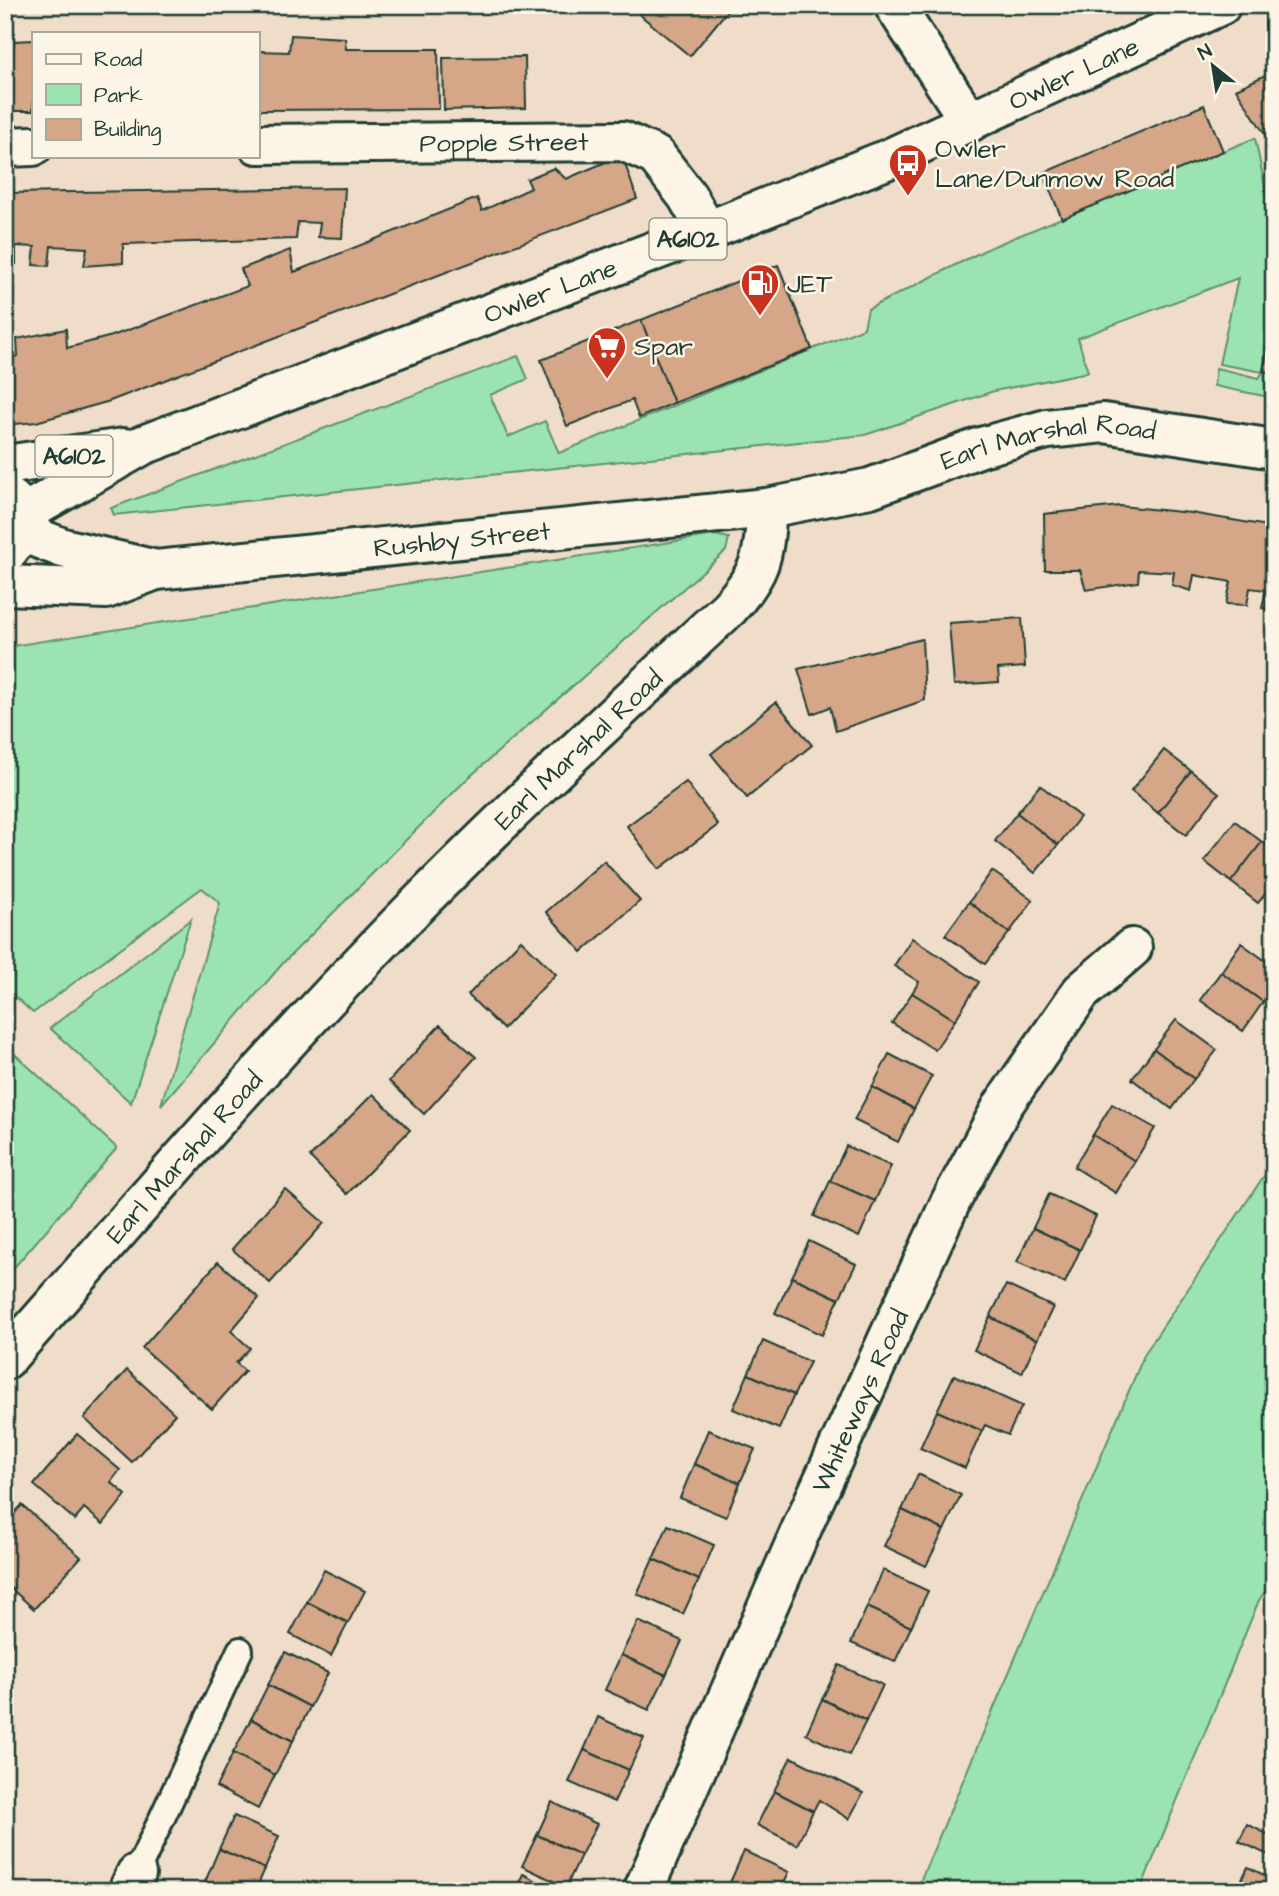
<svg xmlns="http://www.w3.org/2000/svg" width="1279" height="1896" viewBox="0 0 1279 1896" font-family="'Architects Daughter',sans-serif">
<rect width="100%" height="100%" fill="#f0ddc9"/>
<filter id="ink" filterUnits="userSpaceOnUse"><feTurbulence type="fractalNoise" baseFrequency=".0143" numOctaves="2"/><feDisplacementMap in="SourceGraphic" scale="14" xChannelSelector="R" yChannelSelector="G"/><feConvolveMatrix kernelMatrix="1 2 1 2 8 2 1 2 1" color-interpolation-filters="sRGB"/></filter>
<g filter="url(#ink)">
<!-- green -->
<g fill="#9be4b2" stroke="#5d9073" stroke-width="2">
<path d="M1255,138L1274,231V314L1263,371L1274,373V398L1214,386L1216,368L1259,378L1263,372L1219,364L1238,278L1078,338L1088,372L994,391L865,435L114,515L111,508L518,356L528,379L490,395L508,437L545,421L559,453L864,328L868,309L989,248Z"/>
<path d="M715,535L729,538L726,551L466,780L284,962L161,1105L220,903L202,888L33,1013L5,988V647Z"/>
<path d="M191,919L131,1103L50,1028Z"/>
<path d="M5,1045L117,1148L5,1278Z"/>
<path d="M1274,1161V1579L1259,1600L1140,1891H916L1145,1353Z"/>
</g>
<!-- building -->
<g fill="#d5a687" stroke="#1f3d34" stroke-width="2">
<path d="M646,5H732L690,56L639,14Z"/>
<path d="M291,35L345,38L346,49H438L439,109L257,110L260,51L289,52Z"/>
<path d="M33,40V111H5V56H12L14,41Z"/>
<path d="M525,57L526,108L444,110L443,58Z"/>
<path d="M1274,71V146L1273,147L1236,89Z"/>
<path d="M1204,105L1223,151L1062,219L1043,173Z"/>
<path d="M622,155L637,199L110,401L36,422L5,425V359L18,356L17,339L66,329L67,348L112,336L248,286L241,269L290,250L294,272L477,198L482,211L531,188L527,179L554,168L566,179Z"/>
<path d="M345,188L342,238L318,237L320,223L298,222L296,239L123,244V263L84,266L87,248L51,246L49,266L33,265L35,247L16,246V264H5V193Z"/>
<path d="M778,265L812,349L674,403L641,320Z"/>
<path d="M1274,314V373L1263,371Z"/>
<path d="M641,320L674,403L639,418L632,400L567,426L541,360Z"/>
<path d="M1120,506L1191,513L1274,527V611L1262,608L1266,590L1250,588L1247,605L1226,604L1231,582L1194,575L1191,591L1172,585L1174,572L1139,570L1138,582L1086,590L1080,570H1045L1044,514Z"/>
<path d="M1022,618L1025,667L998,669L999,682L954,685L949,623Z"/>
<path d="M922,639L925,700L836,731L830,707L812,714L798,669Z"/>
<path d="M776,702L812,745L747,798L711,754Z"/>
<path d="M1164,750L1191,771L1158,813L1131,791Z"/>
<path d="M1191,771L1219,793L1186,835L1158,813Z"/>
<path d="M686,782L718,825L659,869L627,826Z"/>
<path d="M1040,785L1080,817L1058,845L1017,813Z"/>
<path d="M1017,813L1058,845L1035,873L995,841Z"/>
<path d="M1235,821L1262,842L1231,882L1204,861Z"/>
<path d="M1262,842L1274,850V883L1258,903L1231,882Z"/>
<path d="M604,861L640,901L582,952L546,912Z"/>
<path d="M992,871L1033,900L1009,933L969,902Z"/>
<path d="M969,902L1009,933L985,964L945,935Z"/>
<path d="M912,938L979,982L955,1020L912,993L919,982L894,966Z"/>
<path d="M521,940L556,974L503,1029L468,995Z"/>
<path d="M1241,943L1274,967V988L1263,1002L1221,972Z"/>
<path d="M1221,972L1263,1002L1243,1031L1200,1000Z"/>
<path d="M912,993L955,1020L935,1050L892,1023Z"/>
<path d="M1176,1020L1217,1050L1194,1079L1154,1049Z"/>
<path d="M440,1025L476,1057L424,1114L389,1081Z"/>
<path d="M1154,1049L1194,1079L1172,1109L1132,1079Z"/>
<path d="M889,1054L932,1076L914,1109L872,1087Z"/>
<path d="M872,1087L914,1109L898,1142L854,1120Z"/>
<path d="M373,1094L410,1130L347,1194L310,1157Z"/>
<path d="M1112,1104L1155,1128L1135,1161L1093,1135Z"/>
<path d="M1093,1135L1135,1161L1116,1193L1074,1167Z"/>
<path d="M846,1146L891,1166L875,1201L830,1181Z"/>
<path d="M830,1181L875,1201L859,1237L814,1216Z"/>
<path d="M285,1189L324,1223L270,1283L232,1249Z"/>
<path d="M1049,1194L1096,1216L1080,1250L1033,1228Z"/>
<path d="M1033,1228L1080,1250L1065,1283L1017,1262Z"/>
<path d="M809,1241L856,1264L839,1299L792,1277Z"/>
<path d="M218,1262L259,1298L231,1331L250,1348L236,1363L245,1371L212,1409L142,1348Z"/>
<path d="M792,1277L839,1299L822,1335L775,1313Z"/>
<path d="M1006,1285L1053,1307L1037,1340L990,1317Z"/>
<path d="M990,1317L1037,1340L1022,1373L974,1350Z"/>
<path d="M763,1341L810,1362L794,1395L748,1374Z"/>
<path d="M127,1370L175,1414L132,1462L84,1418Z"/>
<path d="M748,1374L794,1395L779,1429L733,1409Z"/>
<path d="M954,1375L1022,1406L1008,1435L985,1425L982,1431L937,1411Z"/>
<path d="M937,1411L982,1431L965,1468L920,1448Z"/>
<path d="M708,1430L755,1449L740,1483L694,1464Z"/>
<path d="M77,1434L120,1470L111,1482L126,1495L103,1524L84,1508L75,1520L34,1485Z"/>
<path d="M694,1464L740,1483L726,1517L680,1498Z"/>
<path d="M918,1474L961,1495L944,1530L902,1510Z"/>
<path d="M22,1505L81,1557L34,1609L5,1583V1524Z"/>
<path d="M902,1510L944,1530L926,1566L884,1546Z"/>
<path d="M668,1525L714,1545L699,1580L653,1559Z"/>
<path d="M653,1559L699,1580L683,1614L637,1594Z"/>
<path d="M324,1570L365,1591L348,1623L307,1602Z"/>
<path d="M883,1570L928,1591L911,1627L867,1607Z"/>
<path d="M307,1602L348,1623L331,1656L290,1634Z"/>
<path d="M867,1607L911,1627L895,1662L851,1643Z"/>
<path d="M638,1621L682,1641L666,1675L621,1655Z"/>
<path d="M5,1637L13,1643L5,1652Z"/>
<path d="M285,1652L328,1673L310,1707L268,1685Z"/>
<path d="M621,1655L666,1675L649,1710L605,1690Z"/>
<path d="M839,1665L883,1685L866,1721L822,1699Z"/>
<path d="M268,1685L310,1707L293,1741L251,1719Z"/>
<path d="M822,1699L866,1721L849,1755L806,1734Z"/>
<path d="M598,1717L644,1738L629,1770L584,1750Z"/>
<path d="M251,1719L293,1741L275,1775L233,1753Z"/>
<path d="M584,1750L629,1770L614,1802L569,1782Z"/>
<path d="M233,1753L275,1775L258,1809L216,1787Z"/>
<path d="M791,1757L863,1793L849,1819L819,1800L813,1811L774,1791Z"/>
<path d="M774,1791L813,1811L797,1845L757,1825Z"/>
<path d="M552,1802L597,1824L581,1855L537,1835Z"/>
<path d="M234,1816L279,1836L265,1869L219,1849Z"/>
<path d="M1274,1820V1858L1239,1841L1247,1824L1267,1834Z"/>
<path d="M537,1835L581,1855L566,1887L522,1866Z"/>
<path d="M219,1849L265,1869L255,1891H225L205,1882Z"/>
<path d="M744,1851L789,1872L780,1891H737L728,1887Z"/>
<path d="M1248,1867L1274,1880V1891H1236Z"/>
<path d="M523,1874L556,1891H515Z"/>
</g>
<g fill="none" stroke-linecap="round" stroke-linejoin="round">
<!-- lane casing -->
<g stroke="#1f3d34" stroke-width="30">
<path id="lane" d="M136,1874L240,1650"/>
</g>
<!-- street casing -->
<g stroke="#1f3d34" stroke-width="44">
<g id="street">
<path d="M894,5L970,122"/>
<path id="s1" d="M257,144L623,141L656,156L687,196L707,231"/>
<path d="M5,147L33,146"/>
<path d="M22,532L63,548L156,570"/>
<path id="s2" d="M5,585L106,589L156,570L767,508L870,488L981,447L1047,429L1104,423L1274,449"/>
<path id="s3" d="M5,1360C129,1219 252,1076 383,940C494,825 612,717 729,608C763,570 763,557 767,508"/>
<path d="M128,1891L136,1874"/>
<path id="s4" d="M643,1891L808,1514L951,1201L1003,1105L1081,992L1132,948"/>
</g>
</g>
<!-- primary casing -->
<g stroke="#1f3d34" stroke-width="44">
<g id="primary">
<path d="M5,465L124,448"/>
<path id="s5" d="M23,514L143,445L707,231L888,159L1221,5"/>
<path d="M5,555C20,536 34,513 7,496"/>
</g>
</g>
<!-- lane -->
<use href="#lane" stroke="#fcf5e5" stroke-width="24"/>
<!-- street -->
<use href="#street" stroke="#fcf5e5" stroke-width="38"/>
<!-- primary -->
<use href="#primary" stroke="#fcf5e5" stroke-width="38"/>
</g>
</g>
<!-- icons -->
<defs>
<g id="bus-pin" transform="scale(2.0125)"><path d="M0 17L-7.5 6A9.5 9.5 0 1 1 7.5 6Z" fill="#c8321e" stroke="#fcf5e5"/><path d="M-5-6H5V4H4V6H2V4H-2V6H-4V4H-5ZM-3.5-4V0h7V-4ZM-3.5 1.2v1.5H-2V1.2ZM2 1.2v1.5H3.5V1.2Z" fill="#fff"/></g>
<g id="fuel-pin" transform="scale(2.0125)"><path d="M0 17L-7.5 6A9.5 9.5 0 1 1 7.5 6Z" fill="#c8321e" stroke="#fcf5e5"/><path d="M-5.5-6h7V0h2V4h1.3V-2.5L3-4.5l.8-.8L6-3V5H2.5V1h-1V6h-7ZM-4.2-4.7v3.2H.2V-4.7Z" fill="#fff"/></g>
<g id="supermarket-pin" transform="scale(2.0125)"><path d="M0 17L-7.5 6A9.5 9.5 0 1 1 7.5 6Z" fill="#c8321e" stroke="#fcf5e5"/><path d="M-6-5.5h2.5l.6 2H6L4.5 2H-2.5L-4.4-4H-6ZM-1.5 3.2a1.3 1.3 0 1 0 .1 0ZM3 3.2a1.3 1.3 0 1 0 .1 0Z" fill="#fff"/></g>
</defs>
<g fill-rule="evenodd">
<use href="#bus-pin" x="908" y="163"/>
<use href="#fuel-pin" x="760" y="283"/>
<use href="#supermarket-pin" x="607" y="346"/>
</g>
<g text-anchor="middle" stroke-width="5" stroke-linejoin="round" paint-order="stroke">
<!-- shield labels -->
<g fill="#fcf5e5" stroke="#617469" stroke-width="2">
<rect x="649.5" y="218.5" width="77" height="41" rx="5"/>
<rect x="35.5" y="435.5" width="77" height="41" rx="5"/>
</g>
<g font-size="24" font-weight="bold" fill="#1f3d34">
<text x="688" y="247">A6102</text>
<text x="74" y="464">A6102</text>
</g>
<!-- street labels -->
<g font-size="26" fill="#1f3d34" stroke="#fcf5e5">
<text dy="9" stroke="none"><textPath href="#s5" startOffset="1141">Owler Lane</textPath></text>
<text dy="9" stroke="none"><textPath href="#s1" startOffset="247">Popple Street</textPath></text>
<text dy="9" stroke="none"><textPath href="#s5" startOffset="574">Owler Lane</textPath></text>
<text dy="9" stroke="none"><textPath href="#s2" startOffset="1060">Earl Marshal Road</textPath></text>
<text dy="9" stroke="none"><textPath href="#s2" startOffset="462">Rushby Street</textPath></text>
<text dy="9" stroke="none"><textPath href="#s3" startOffset="838">Earl Marshal Road</textPath></text>
<text dy="9" stroke="none"><textPath href="#s3" startOffset="271">Earl Marshal Road</textPath></text>
<text dy="9" stroke="none"><textPath href="#s4" startOffset="536">Whiteways Road</textPath></text>
</g>
<!-- poi labels -->
<g font-size="26" fill="#1f3d34" stroke="#fcf5e5" text-anchor="start">
<text x="935" y="157">Owler<tspan x="935" dy="30">Lane/Dunmow Road</tspan></text>
<text x="787" y="292">JET</text>
<text x="634" y="355">Spar</text>
</g>
</g>
<!-- margin -->
<rect width="1279" height="1896" fill="none" stroke="#fcf5e5" stroke-width="28"/>
<rect x="14" y="14" width="1251" height="1868" fill="none" stroke="#1f3d34" stroke-width="2.5" filter="url(#ink)"/>
<!-- legend -->
<rect x="32" y="32" width="228" height="126" fill="#fcf5e5" stroke="#a4ab9e" stroke-width="2"/>
<rect x="46" y="54" width="35" height="10" fill="#fcf5e5" stroke="#a4ab9e" stroke-width="2"/>
<text x="94" y="66" font-size="21" fill="#1f3d34">Road</text>
<rect x="46" y="84" width="35" height="21" fill="#9be4b2" stroke="#a4ab9e" stroke-width="2"/>
<text x="94" y="102" font-size="21" fill="#1f3d34">Park</text>
<rect x="46" y="119" width="35" height="21" fill="#d5a687" stroke="#a4ab9e" stroke-width="2"/>
<text x="94" y="136" font-size="21" fill="#1f3d34">Building</text>
<!-- north arrow -->
<g transform="translate(1213 66) rotate(330)" stroke="#fcf5e5" stroke-width="5" paint-order="stroke">
<path d="M0-5L12 26L0 18L-12 26Z" fill="#1f3d34"/>
<text y="-10" font-size="19" font-weight="bold" text-anchor="middle" fill="#1f3d34">N</text>
</g>
</svg>
